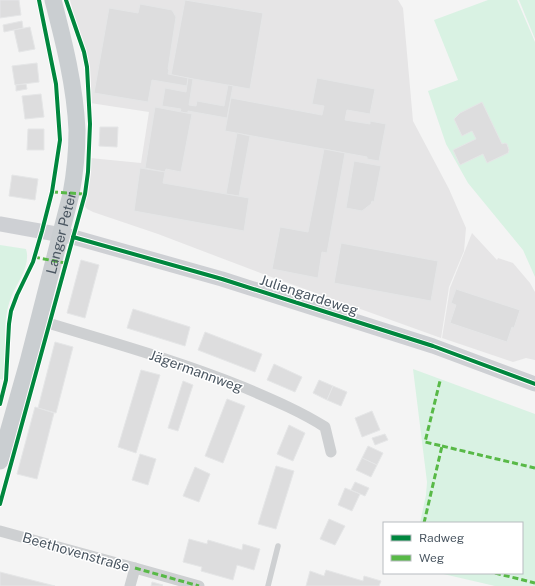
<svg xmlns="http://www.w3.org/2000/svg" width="535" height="586" viewBox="0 0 535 586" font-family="'Public Sans',sans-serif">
<rect width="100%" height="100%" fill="#f4f4f4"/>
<!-- education -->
<g fill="#e6e5e6">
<path d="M70,0H398L403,8L413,121L449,189L466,228L464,251L449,287L441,338L263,274L158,234L93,212L87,209L84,205L90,158L141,163L149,112L90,103L88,59L80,39Z"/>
<path d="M472,233L497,260L498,258L513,263L530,283L535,292V360L526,358L513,362L442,338L450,288Z"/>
</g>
<!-- green -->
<g fill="#d9f2e3">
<path d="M488,0H517L535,42V277L523,250L468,183L446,144L428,91L458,80L434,20Z"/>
<path d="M519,0H535V39Z"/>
<path d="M0,245L26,249C31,265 18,281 12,295C0,323 8,351 4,380L0,379Z"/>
<path d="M413,369L535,414V586H495L439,573H522V523H420L426,495L427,482Z"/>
</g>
<!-- building -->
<g fill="#ddddde" stroke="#e5e6e7">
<path d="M0,0H19L21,15L0,18Z"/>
<path d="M185,0L263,13L250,89L171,75Z"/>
<path d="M140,4L172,10L176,17L168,69L169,70L168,74L188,78L187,86L152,80L148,102L94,93L109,8L138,13Z"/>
<path d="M22,21L23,28L4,32L3,25Z"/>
<path d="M30,27L35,49L19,52L14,30Z"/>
<path d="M37,63L39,82L15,85L12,66Z"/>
<path d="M188,78L193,79L189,105L196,106L197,101L224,106L228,85L233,86L227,118L188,111V113L180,112L181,109L162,106L165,88L186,92Z"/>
<path d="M317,78L375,89L370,114L347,110L345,120L370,124V121L386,124L379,161L367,159V157L225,131L231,98L322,115L324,106L312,104Z"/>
<path d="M26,84L27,89L16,91V85Z"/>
<path d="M41,94L44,117L25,119L22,96Z"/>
<path d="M482,102L502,144L505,143L507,144L509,150L508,153L487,163L483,154L460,165L453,150L476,139L472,131L462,136L454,119L460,113Z"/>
<path d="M155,107L192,114L181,172L166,169L165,172L145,168Z"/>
<path d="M100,127H118L117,147L99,146Z"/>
<path d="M28,129H44V150H27Z"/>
<path d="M237,133L250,136L239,196L226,194Z"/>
<path d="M324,149L345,153L327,253L322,252L318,278L272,269L280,227L308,232Z"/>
<path d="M354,161L381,166L374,202L372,201L371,204L362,211L346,208Z"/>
<path d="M140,168L165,172L163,183L249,198L244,231L134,211Z"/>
<path d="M12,175L38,179L35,200L9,196Z"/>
<path d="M341,243L438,261L431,301L334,283Z"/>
<path d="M81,260L99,265L85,318L67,313Z"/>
<path d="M456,289L520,310L514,328L512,327L507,342L450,323L456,305L451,303Z"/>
<path d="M133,309L190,327L185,346L127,328Z"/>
<path d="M205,332L262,354L255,372L198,350Z"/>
<path d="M55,342L73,347L56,413L38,408Z"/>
<path d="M274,364L302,377L295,392L267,380Z"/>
<path d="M141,370L160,375L136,453L118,447Z"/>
<path d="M319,380L333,386L327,400L313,393Z"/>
<path d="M183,381L193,385L178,431L168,428Z"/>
<path d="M333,386L347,392L341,406L327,400Z"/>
<path d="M227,399L245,406L223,463L205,456Z"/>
<path d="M35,407L54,413L37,479L17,474Z"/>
<path d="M372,411L380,430L362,437L355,418Z"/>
<path d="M289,425L305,433L293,461L277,454Z"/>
<path d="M385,434L388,440L375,445L372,438Z"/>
<path d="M368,446L383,453L377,465L362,458Z"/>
<path d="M140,454L156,459L148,485L132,480Z"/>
<path d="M362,458L377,465L371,477L356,470Z"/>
<path d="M276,466L294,471L276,529L258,524Z"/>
<path d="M195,467L210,474L199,502L183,496Z"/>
<path d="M355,482L369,488L365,496L351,490Z"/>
<path d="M345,488L360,494L352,511L338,505Z"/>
<path d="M329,519L345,526L335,545L320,539Z"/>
<path d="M189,539L207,544L208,540L242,550L243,544L260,549L254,570L237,565L233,580L201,571L202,567L183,562Z"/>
<path d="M326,570L363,581L364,576L381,581L379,586H306L310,571L324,576Z"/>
<path d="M0,572L55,586H0Z"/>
<path d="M152,582L163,585L162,586H151Z"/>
</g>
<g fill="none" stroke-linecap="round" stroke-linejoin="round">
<!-- lane -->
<path stroke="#ced0d2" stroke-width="5.5" d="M268,586L278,546"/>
<!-- street -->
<g stroke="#ced0d2" stroke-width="11">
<path d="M38,320C107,341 176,360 243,387C271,399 300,411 325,427L331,452"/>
<path d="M0,531L135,568L130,586"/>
<path d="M135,568L199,586"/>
</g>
<!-- secondary -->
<path stroke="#ced0d4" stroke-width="15" d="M0,224L73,237L222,279L433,346L535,384"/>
<!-- primary -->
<path stroke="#caced1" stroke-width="17" id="s1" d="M0,461L28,362L71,194C75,173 77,151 77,130C75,86 64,42 53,0"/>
<!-- quiet -->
<g stroke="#58b947" stroke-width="3" stroke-dasharray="6 3" stroke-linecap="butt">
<path d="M52,192L85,194"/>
<path d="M34,257L65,263"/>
<path d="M442,446L535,468"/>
<path d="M424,523L442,446L425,442L440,381"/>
<path d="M135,568L199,586"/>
<path d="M495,573L535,583"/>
</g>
<!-- cycleway casing -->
<g stroke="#fff" stroke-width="6">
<g id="cycleway">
<path d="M73,237L222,279L433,346L535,384"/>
<path d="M0,404L6,380L9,324L11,311L17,295L33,262L42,231L52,192L60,140L56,84L39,0"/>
<path d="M0,504L85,194L88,172L90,124L87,67L84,52L66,0"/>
</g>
</g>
<!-- cycleway -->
<use href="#cycleway" stroke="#00873e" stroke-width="4"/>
</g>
<g text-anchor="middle" stroke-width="3" stroke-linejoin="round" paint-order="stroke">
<!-- street labels -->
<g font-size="14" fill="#4a5661" stroke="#fff">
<text dy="5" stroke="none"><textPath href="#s1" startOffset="236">Langer Peter</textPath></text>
<text transform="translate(309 295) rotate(18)" y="5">Juliengardeweg</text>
<text transform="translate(196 371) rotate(20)" y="5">Jägermannweg</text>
<text transform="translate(76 552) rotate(16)" y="5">Beethovenstraße</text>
</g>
</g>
<!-- legend -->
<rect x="383" y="522" width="140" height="52" fill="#ffffff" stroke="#b7bbc0"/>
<rect x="391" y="535" width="20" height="6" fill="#00873e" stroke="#b7bbc0"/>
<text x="419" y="542" font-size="12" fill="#4a5661">Radweg</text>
<rect x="391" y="555" width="20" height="6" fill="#58b947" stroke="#b7bbc0"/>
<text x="419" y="562" font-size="12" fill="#4a5661">Weg</text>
</svg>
